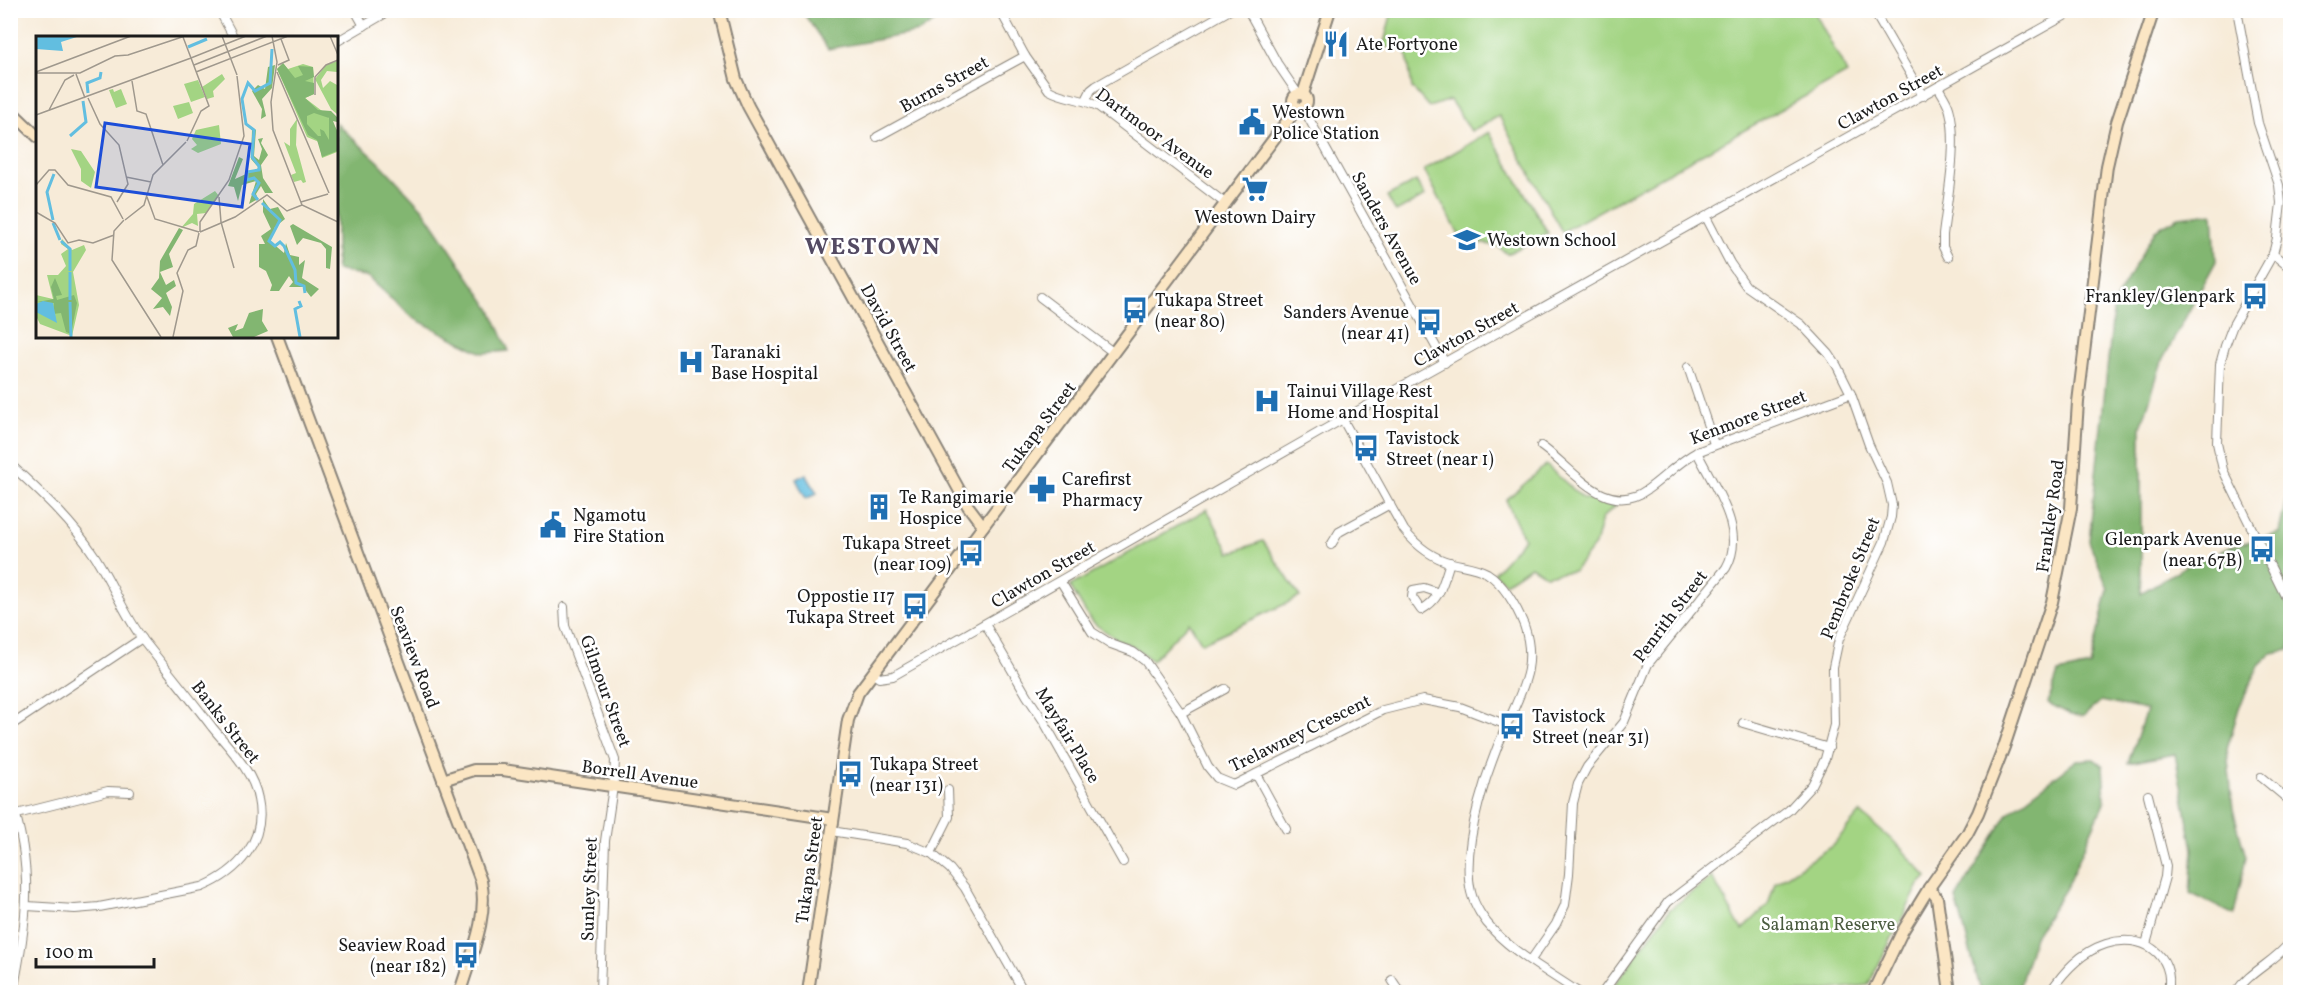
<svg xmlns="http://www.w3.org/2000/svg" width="2301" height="1003" viewBox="0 0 2301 1003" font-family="Vollkorn,serif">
<rect width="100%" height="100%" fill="#fff"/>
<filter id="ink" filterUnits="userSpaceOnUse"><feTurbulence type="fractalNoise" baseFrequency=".0167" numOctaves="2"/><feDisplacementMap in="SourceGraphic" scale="12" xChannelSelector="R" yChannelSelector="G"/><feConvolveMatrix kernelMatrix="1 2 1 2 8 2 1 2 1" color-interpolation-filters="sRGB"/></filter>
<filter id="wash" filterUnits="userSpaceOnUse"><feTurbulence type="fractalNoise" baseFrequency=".008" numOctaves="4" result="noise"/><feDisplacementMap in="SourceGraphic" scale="24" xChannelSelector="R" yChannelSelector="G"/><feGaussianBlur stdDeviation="1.35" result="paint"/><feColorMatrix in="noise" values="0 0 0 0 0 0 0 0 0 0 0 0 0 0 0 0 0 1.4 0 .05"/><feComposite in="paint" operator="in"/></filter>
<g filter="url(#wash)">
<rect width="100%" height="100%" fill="#f7ebd8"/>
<!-- green -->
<g fill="#a3d483" stroke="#607850" stroke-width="1.5">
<path d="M1392,11H1814L1847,73L1562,232L1499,116L1471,131L1450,100L1429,107L1412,88L1406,48L1383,47Z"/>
<path d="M1489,132L1548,233L1507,254L1498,246L1462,240L1424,170Z"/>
<path d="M1416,181L1425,196L1396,212L1387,196Z"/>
<path d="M1546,465L1583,498L1616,506L1602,518L1595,545L1574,571L1545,575L1531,566L1505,583L1494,573L1524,539L1506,500Z"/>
<path d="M1207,509L1230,553L1263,541L1300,597L1202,643L1189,622L1152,661L1135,647L1118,640L1096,625L1089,618L1070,586Z"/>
<path d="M1860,813L1899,846L1927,877L1919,885L1868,985L1813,992H1609L1670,909L1712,877L1742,930L1768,905L1775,883L1832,846Z"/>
</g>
<!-- forest -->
<g fill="#82b671" stroke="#4f6946" stroke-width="1.5">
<path d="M946,10L948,13L919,32L828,49L802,11Z"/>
<path d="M336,123L378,161L423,209L491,310L509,351L482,353L413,318L368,277L336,270Z"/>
<path d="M2213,213L2216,261L2162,361L2141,427V593L2184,567L2233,546L2279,533L2290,481V650L2272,653L2260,664L2239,708L2227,749L2233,809L2246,857L2234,915L2190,893L2193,849L2175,754L2128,763L2146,710L2101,701L2084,716L2071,715L2048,703L2058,673L2090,666L2108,589L2089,541L2114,303L2155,230L2179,217Z"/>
<path d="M2094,759L2103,766L2105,801L2066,888L2034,937L2018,992H1981L1956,898L2008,813L2077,760Z"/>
</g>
<!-- water -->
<path fill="#62bee0" stroke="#3f6d7e" stroke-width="1.5" d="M806,474L817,493L806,499L796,479Z"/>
</g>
<g filter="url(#ink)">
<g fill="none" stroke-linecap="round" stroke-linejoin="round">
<!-- street casing -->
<g stroke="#8a847a" stroke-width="10">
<g id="street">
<path d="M219,10L234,38"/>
<path d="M355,10L364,26"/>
<path d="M1000,10L1025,56L1049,90C1065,99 1083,98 1099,107L1226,204"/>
<path d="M1248,10L1277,63L1298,94"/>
<path d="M1873,10L1923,96"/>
<path d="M2237,10L2258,123L2279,185L2281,203L2277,238L2273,254L2233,325L2225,346L2220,364L2217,443L2223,470L2290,606"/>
<path d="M336,42L391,10"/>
<path d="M1938,87C1942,94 1947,101 1949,108C1959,141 1947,200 1943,235V247L1948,257"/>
<path d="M1086,100L1091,90L1096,86L1230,10"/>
<path d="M1303,108L1445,363"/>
<path d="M877,137L1025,56"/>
<path d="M2273,254L2290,268"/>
<path d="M1040,297L1114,353"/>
<path d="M1688,367L1714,444"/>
<path d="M1343,420L1404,530C1416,545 1432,558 1452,563C1464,566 1476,567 1487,573C1503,583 1517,607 1524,625C1537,663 1524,686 1509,720C1489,763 1460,844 1471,892C1474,905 1484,921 1494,931C1517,955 1550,973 1578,992"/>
<path d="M1541,446C1572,467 1606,520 1648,489C1665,477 1678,462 1697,452L1851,394"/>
<path d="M10,464C41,493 71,520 94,555C112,582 124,615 144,641C167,670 190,698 212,727C230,749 253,771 258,799C267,841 238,872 202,887L99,907L75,909L27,906"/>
<path d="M1331,545L1339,532L1390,504"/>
<path d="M1061,582L1092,632L1111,644L1133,652L1145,661L1181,713L1208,767L1217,778L1234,785L1383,710L1423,700L1460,707L1507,725"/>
<path d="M1439,593L1424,588L1413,590L1412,597L1421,610C1441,599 1443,583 1450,562"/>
<path d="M564,607L565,626L615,760L614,780L605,841L600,992"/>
<path d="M985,624L1027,696L1043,720L1123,862"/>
<path d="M872,673L879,678L893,676L1318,433L2075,10"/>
<path d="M1181,713L1225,689"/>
<path d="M1743,723L1829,748"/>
<path d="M10,726L142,638"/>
<path d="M1256,774L1286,829"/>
<path d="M2261,777L2290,801"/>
<path d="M10,796C35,869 27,919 13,992"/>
<path d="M17,814L108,791L130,792"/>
<path d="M831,831L907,843L931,853L950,869L965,888L1024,992"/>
<path d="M931,853L949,817L948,790"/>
<path d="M2146,944L2165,877L2166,866L2148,795"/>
<path d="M1531,960L1556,924L1565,905L1569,874L1573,803L1578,784L1587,767L1624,722L1648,664L1726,568C1748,530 1713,486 1697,452"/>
<path d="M1392,980L1400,992"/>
<path d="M1603,992L1668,902L1789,810L1812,785L1825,759L1834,725L1833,667L1839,639L1884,542L1891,517L1892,505L1887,483L1869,445L1851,394L1837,366L1829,354L1801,324L1746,286L1730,263L1706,217"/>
<path d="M2050,992C2064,971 2081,952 2106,944C2141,932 2176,954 2168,992"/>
<path d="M2236,992C2250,971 2275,962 2290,942"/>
</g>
</g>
<!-- secondary casing -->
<g stroke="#8a847a" stroke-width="14">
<g id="secondary">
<path d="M719,10L736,79L748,106L968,506L983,526"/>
<path d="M1303,94L1330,10"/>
<circle cx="1300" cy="101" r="7"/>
<path d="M10,110L38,137"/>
<path d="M277,336L481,881C489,918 470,957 460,992"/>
<path d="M443,780L474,770H503L833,819"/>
<path d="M1929,888L1937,898L1938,905L1950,992"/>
<path d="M808,992L848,720L858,693L1297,108"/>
<path d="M1873,992L1902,932L1929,888L1967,834L1978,813L2004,747L2052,602L2071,508L2078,402L2107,166L2117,122L2154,10"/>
</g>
</g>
<!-- street -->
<use href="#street" stroke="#fff" stroke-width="8"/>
<!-- secondary -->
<use href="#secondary" stroke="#fbe6c4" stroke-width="10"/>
</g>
</g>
<!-- icons -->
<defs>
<g id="restaurant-bare" transform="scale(2.07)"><path d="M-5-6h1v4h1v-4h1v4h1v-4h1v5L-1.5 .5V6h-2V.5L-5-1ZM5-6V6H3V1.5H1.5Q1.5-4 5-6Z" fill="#1f6fb2" stroke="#fff" stroke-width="2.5" paint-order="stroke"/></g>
<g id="civic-bare" transform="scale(2.07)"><path d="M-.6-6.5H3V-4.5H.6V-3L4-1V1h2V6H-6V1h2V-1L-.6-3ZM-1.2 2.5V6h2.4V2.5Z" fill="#1f6fb2" stroke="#fff" stroke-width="2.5" paint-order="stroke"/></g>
<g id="supermarket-bare" transform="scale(2.07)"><path d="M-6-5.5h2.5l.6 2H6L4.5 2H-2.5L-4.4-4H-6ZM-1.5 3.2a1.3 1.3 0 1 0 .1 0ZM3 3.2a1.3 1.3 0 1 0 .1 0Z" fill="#1f6fb2" stroke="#fff" stroke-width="2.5" paint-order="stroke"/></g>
<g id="school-bare" transform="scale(2.07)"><path d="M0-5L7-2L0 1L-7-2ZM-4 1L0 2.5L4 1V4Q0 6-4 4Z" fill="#1f6fb2" stroke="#fff" stroke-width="2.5" paint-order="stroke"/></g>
<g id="bus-bare" transform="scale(2.07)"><path d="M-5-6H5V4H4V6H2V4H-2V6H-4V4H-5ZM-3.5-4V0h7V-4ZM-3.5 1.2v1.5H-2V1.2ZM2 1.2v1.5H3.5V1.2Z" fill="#1f6fb2" stroke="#fff" stroke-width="2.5" paint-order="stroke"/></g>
<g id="hospital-bare" transform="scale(2.07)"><path d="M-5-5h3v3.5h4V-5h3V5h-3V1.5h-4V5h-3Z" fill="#1f6fb2" stroke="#fff" stroke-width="2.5" paint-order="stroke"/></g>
<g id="pharmacy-bare" transform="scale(2.07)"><path d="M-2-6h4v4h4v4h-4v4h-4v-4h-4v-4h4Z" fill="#1f6fb2" stroke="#fff" stroke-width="2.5" paint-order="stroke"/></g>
<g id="building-bare" transform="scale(2.07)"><path d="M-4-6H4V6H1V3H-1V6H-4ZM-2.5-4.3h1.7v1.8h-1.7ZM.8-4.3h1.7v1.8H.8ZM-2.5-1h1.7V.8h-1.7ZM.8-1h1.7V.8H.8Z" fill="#1f6fb2" stroke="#fff" stroke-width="2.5" paint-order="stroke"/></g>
</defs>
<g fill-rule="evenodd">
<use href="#restaurant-bare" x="1336" y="44"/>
<use href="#civic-bare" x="1252" y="122"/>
<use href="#supermarket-bare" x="1255" y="189"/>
<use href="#school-bare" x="1467" y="240"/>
<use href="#bus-bare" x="2255" y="296"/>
<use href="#bus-bare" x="1135" y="310"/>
<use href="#bus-bare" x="1429" y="322"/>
<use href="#hospital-bare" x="691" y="362"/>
<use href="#hospital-bare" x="1267" y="401"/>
<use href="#bus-bare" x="1366" y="448"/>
<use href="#pharmacy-bare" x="1042" y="489"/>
<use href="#building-bare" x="879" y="507"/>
<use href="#civic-bare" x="553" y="525"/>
<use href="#bus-bare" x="2262" y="549"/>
<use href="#bus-bare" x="971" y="553"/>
<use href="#bus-bare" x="915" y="606"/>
<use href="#bus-bare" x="1512" y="726"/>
<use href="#bus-bare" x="850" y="774"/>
<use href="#bus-bare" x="466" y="955"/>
</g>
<g text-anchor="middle" stroke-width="5" stroke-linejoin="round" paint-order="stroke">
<!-- poi labels -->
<g font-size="18" fill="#1c1c1c" stroke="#fff" text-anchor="start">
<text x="1356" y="50">Ate Fortyone</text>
<text x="1272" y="118">Westown<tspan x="1272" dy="21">Police Station</tspan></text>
<text x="1255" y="223" text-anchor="middle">Westown Dairy</text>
<text x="1487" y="246">Westown School</text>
<text x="2235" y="302" text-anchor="end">Frankley/Glenpark</text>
<text x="1155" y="306">Tukapa Street<tspan x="1155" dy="21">(near 80)</tspan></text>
<text x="1409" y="318" text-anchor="end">Sanders Avenue<tspan x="1409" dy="21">(near 41)</tspan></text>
<text x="711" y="358">Taranaki<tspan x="711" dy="21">Base Hospital</tspan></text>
<text x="1287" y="397">Tainui Village Rest<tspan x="1287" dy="21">Home and Hospital</tspan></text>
<text x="1386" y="444">Tavistock<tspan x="1386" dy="21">Street (near 1)</tspan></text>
<text x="1062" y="485">Carefirst<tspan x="1062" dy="21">Pharmacy</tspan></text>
<text x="899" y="503">Te Rangimarie<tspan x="899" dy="21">Hospice</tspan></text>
<text x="573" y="521">Ngamotu<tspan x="573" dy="21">Fire Station</tspan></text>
<text x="2242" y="545" text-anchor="end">Glenpark Avenue<tspan x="2242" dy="21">(near 67B)</tspan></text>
<text x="951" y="549" text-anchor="end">Tukapa Street<tspan x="951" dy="21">(near 109)</tspan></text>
<text x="895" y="602" text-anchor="end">Oppostie 117<tspan x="895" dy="21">Tukapa Street</tspan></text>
<text x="1532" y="722">Tavistock<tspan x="1532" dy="21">Street (near 31)</tspan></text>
<text x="870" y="770">Tukapa Street<tspan x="870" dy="21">(near 131)</tspan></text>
<text x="446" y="951" text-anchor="end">Seaview Road<tspan x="446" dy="21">(near 182)</tspan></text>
</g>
<!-- street labels -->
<g font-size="18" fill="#1c1c1c" stroke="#fff">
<text transform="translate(944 84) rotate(-29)" y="6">Burns Street</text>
<text transform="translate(1890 97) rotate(-29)" y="6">Clawton Street</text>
<text transform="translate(1155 133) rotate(36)" y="6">Dartmoor Avenue</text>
<text transform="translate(1387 228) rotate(61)" y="6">Sanders Avenue</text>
<text transform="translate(889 328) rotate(61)" y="6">David Street</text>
<text transform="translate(1466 334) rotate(-29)" y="6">Clawton Street</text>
<text transform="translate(1748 417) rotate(-21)" y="6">Kenmore Street</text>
<text transform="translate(1039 427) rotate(-53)" y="6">Tukapa Street</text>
<text transform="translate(2050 516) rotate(-82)" y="6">Frankley Road</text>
<text transform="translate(1043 574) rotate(-30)" y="6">Clawton Street</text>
<text transform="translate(1850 578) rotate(-68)" y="6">Pembroke Street</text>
<text transform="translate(1670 616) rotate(-53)" y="6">Penrith Street</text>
<text transform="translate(415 657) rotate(69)" y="6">Seaview Road</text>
<text transform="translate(606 691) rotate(70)" y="6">Gilmour Street</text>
<text transform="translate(226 722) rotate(52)" y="6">Banks Street</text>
<text transform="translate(1300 733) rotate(-26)" y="6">Trelawney Crescent</text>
<text transform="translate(1068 735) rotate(59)" y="6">Mayfair Place</text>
<text transform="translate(640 774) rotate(8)" y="6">Borrell Avenue</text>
<text transform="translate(809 870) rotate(-82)" y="6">Tukapa Street</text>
<text transform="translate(589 889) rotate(-88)" y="6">Sunley Street</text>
</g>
<!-- park labels -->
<g font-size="18" fill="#4b5c40" stroke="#fff">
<text x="1828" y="930">Salaman Reserve</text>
</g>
<!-- district labels -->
<g font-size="24" font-weight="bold" letter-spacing="1.5" fill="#534a62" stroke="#fff">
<text x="873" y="254">WESTOWN</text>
</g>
</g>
<!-- overview -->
<g transform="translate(36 36)">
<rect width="302" height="302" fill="#f7ebd8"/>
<path d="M301,25V36L291,35L285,44L287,52L294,45L301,49V78L295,73L279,43L290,29ZM247,27L252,33L267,28L277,31L278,58L269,62L290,78L301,94V116L286,122L283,106L271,101L241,33ZM186,38L189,43L177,55L178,61L171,63L166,51ZM162,44L169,61L155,66L148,48ZM77,53L78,56L85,53L91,68L80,72L73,54ZM153,66L157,77L142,83L137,70ZM261,83L260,109L270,146L267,147L265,144L258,146L255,139L260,137L248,106L254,110V93ZM183,89L185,108L162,117L155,113L161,109L156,103L160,94ZM35,113L45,115L59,136L55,152L45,145V133ZM179,155L183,160L170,177L161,178L162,190L156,187L145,192L157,178L158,168ZM26,203L36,214L48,209L50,214L37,236L43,269L36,300L4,288L0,280V259L17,263L11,239H22L30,230L25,218L32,213L25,208Z" fill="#a3d483"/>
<path d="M247,27L259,42L267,39L262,30L277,31L278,41L269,45L278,47V58L269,62L282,74L295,75L301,81V86L297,85L301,95V115L286,121L281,104L272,99L241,33ZM278,77L293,82V104L288,95L284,93L285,100H282L271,88V80ZM239,29L236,52L226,63L230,80L225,83L226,73L216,55L222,49L229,53L232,31ZM208,87L220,94L218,120L223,124L226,113L222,103L227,102L225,107L232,119L225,129L227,142L237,157H229L225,150L220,158L222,163L213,168L220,145L206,149L202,165L198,151L192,150L203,121L207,123L199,143L223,132L215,123L216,94ZM227,163L234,173L242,171L249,183L239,191L234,205L248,217L250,207L254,219L263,221V229L269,224L266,242L283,253L275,261L267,251H253L257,246L253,240L243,255H234L236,249L230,235L223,231V208H229L225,200L235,193L227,176ZM257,188L296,211L294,233L290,232V213L285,207L267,202L261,209L254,190ZM143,192L147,194L133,218L137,231L124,236L130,249L138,244L140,250L130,257L136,271L134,280L127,271L117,273L126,262L115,253L123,242L124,225ZM19,242L26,259L20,260L21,264L38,259L41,267L35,298L30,296L25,277L17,278L18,267L1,266L18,263L15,251ZM227,273L226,285L232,295L218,301H197L192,292L202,288L199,295L207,292L213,277Z" fill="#82b671" fill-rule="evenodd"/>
<path d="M0,0H44L25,6L27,15L0,13ZM7,265L17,267L21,287L0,276V268Z" fill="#62bee0"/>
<path fill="none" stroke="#62bee0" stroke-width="3" d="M152,11L171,3M52,57L51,47L64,42L65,36M34,100L50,86L47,65M222,164L217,158L223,147L218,142L211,144V136L223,134V130L216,121L218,94L210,88L206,63L212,47L219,55L234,47L236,13M226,167L244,184L233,205L239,210L244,206L248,210L259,234L260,247L268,250L269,257M17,184L11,156L18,138M17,187L24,204M25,205L34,213V235M34,264V236M263,265L265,270L259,273L264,301M34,266L35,301"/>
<path fill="none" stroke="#9f988d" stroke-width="1.5" d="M186,0L201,39M236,0L241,26L235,66L237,94L266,169L302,186M294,0L302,19M147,1L155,22L210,0M158,29L231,0M242,29L253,24L245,3M0,36L95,0M160,36L252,0M241,36L293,157M0,37H44L79,20L92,19L149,0M40,38L49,62M96,45L101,75L110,78L127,129M279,59V41L290,29L302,24M52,62L64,88L83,109L92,148L81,166M13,74L29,44L38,39M0,79L155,22L173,70L165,75L151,105M90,141L115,146M0,149L13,134H19L32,149L75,161L87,183M111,161L119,183L163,196M183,161L185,186L198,232M265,166L292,158M0,176L19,187L32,207L43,204L57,207L78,199M88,184L78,195L76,224L125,301M89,184L108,169L117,139L150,106M164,196V186L193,144L208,100L201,40M164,196L199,181L231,159L251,175L266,169M137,301L147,255L141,237L152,214L160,210L163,197"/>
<path fill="#1d4ed8" fill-opacity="0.15" stroke="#1d4ed8" stroke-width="3" d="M69,87L214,108L206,171L60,151Z"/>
<rect width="302" height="302" fill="none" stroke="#1c1c1c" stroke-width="3"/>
</g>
<!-- margin -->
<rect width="2301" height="1003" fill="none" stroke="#fff" stroke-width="36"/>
<!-- scale -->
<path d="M36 958v9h118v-9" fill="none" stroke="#1c1c1c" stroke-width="3"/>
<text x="45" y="958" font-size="18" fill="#1c1c1c" stroke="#ffffff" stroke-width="4.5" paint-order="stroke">100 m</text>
</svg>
